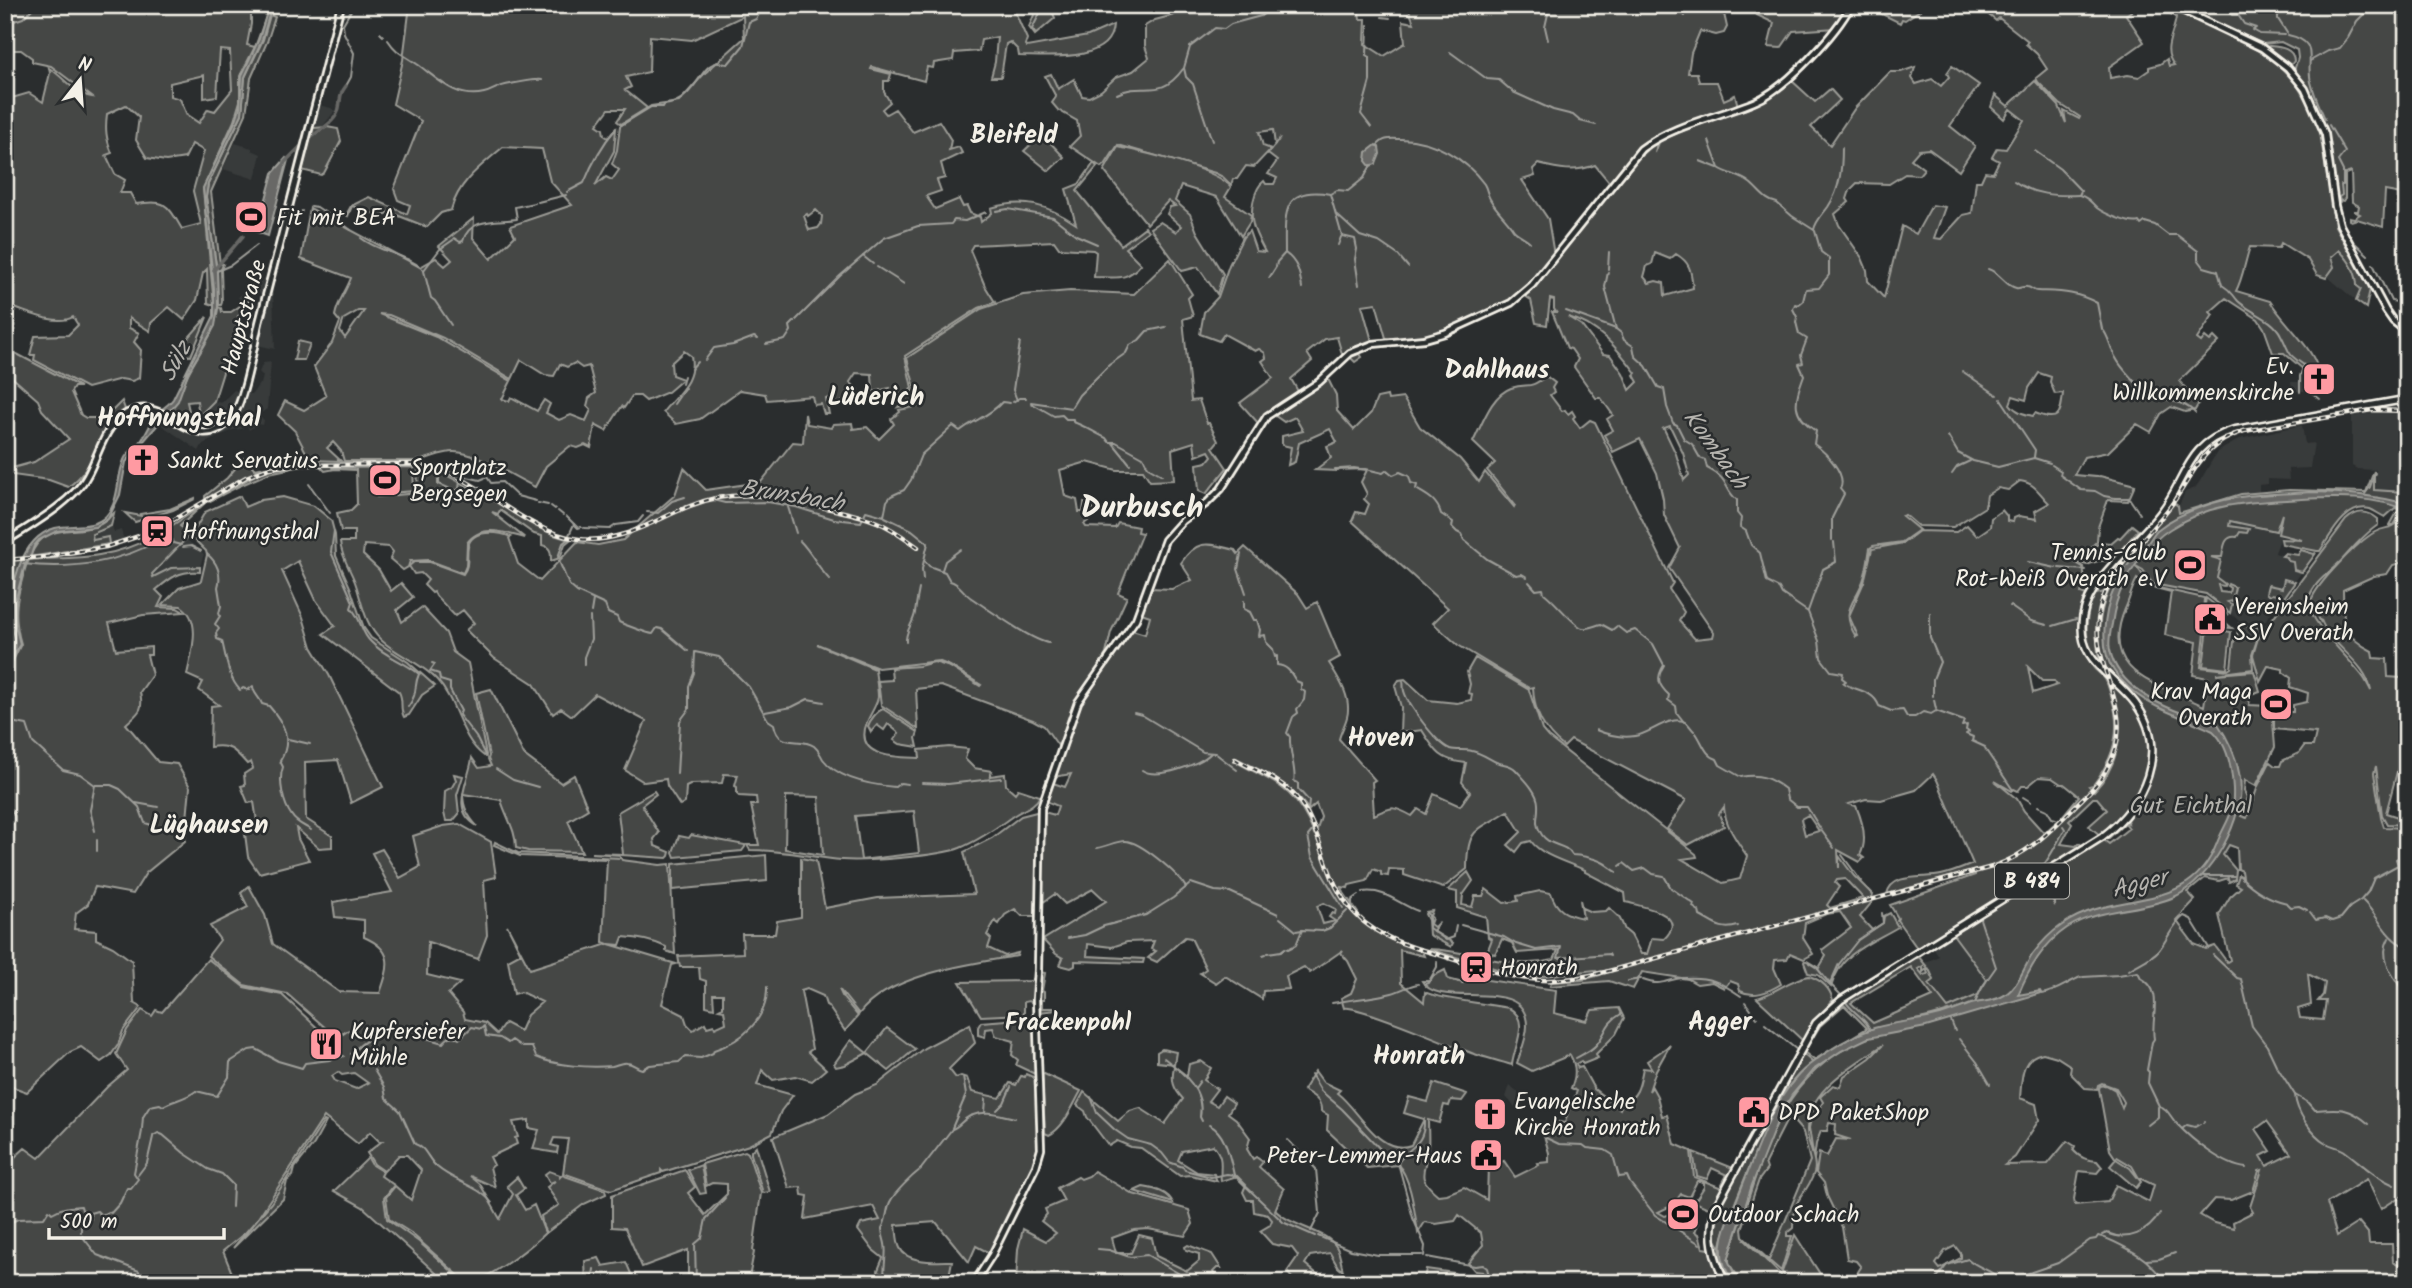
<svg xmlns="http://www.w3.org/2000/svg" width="2412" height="1288" viewBox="0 0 2412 1288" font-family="Kalam,sans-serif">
<rect width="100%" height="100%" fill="#2a2d2e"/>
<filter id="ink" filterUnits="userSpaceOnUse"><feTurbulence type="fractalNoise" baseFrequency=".0143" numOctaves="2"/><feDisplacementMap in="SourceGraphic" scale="14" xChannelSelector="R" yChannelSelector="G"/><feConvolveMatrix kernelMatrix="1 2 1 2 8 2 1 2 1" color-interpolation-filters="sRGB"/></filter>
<g filter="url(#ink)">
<!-- built -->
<g fill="#373a3a">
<path d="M319,105L331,108L335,111L323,126H314Z"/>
<path d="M235,143L252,148V150L261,154L255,179L223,169Z"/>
<path d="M2339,250L2348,259L2355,272L2357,286L2361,289L2356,301L2328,277L2332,271L2331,257Z"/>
<path d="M265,278L269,279L265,295L259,293L243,304L238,297Z"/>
<path d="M270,291L273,292L275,349L257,345Z"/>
<path d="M271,362L267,409L261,413L260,417L264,420L263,425L259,424L249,430L246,424L236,418L244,393L252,394L259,384H261L263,376L259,372L263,363Z"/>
<path d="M2301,374L2310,375L2313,391H2292L2291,382H2300Z"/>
<path d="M234,390L240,392L231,417L216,427L205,431L196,429L199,416L214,401L221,403Z"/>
<path d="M2377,412L2407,413V489L2404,492L2374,490L2376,470L2357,469L2352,466V416Z"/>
<path d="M167,419L193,433L218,432L234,419L243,429L233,430L203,444L199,451L160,424Z"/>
<path d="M2302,425L2305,444L2314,443L2310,468L2288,469L2289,480L2268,479V484L2259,485V495L2226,497L2179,513L2177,510L2185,492L2195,488L2200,481L2217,452L2240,439Z"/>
<path d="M2283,506L2277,535L2281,536L2275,553L2287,557L2288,561L2294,564V570L2302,572L2262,625L2239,621L2230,613L2235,587L2220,582L2216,579L2212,559L2215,549L2218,523Z"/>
<path d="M112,526L114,532L121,530L124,540L109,544L108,537L93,540L92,534Z"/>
<path d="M186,539L204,554L200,567L171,568L153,577L152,574Z"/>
<path d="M1953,934L1987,981L1978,995L1948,1008L1929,983L1934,979L1924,963L1939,956L1933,947Z"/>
<path d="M1510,1085L1523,1097L1522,1103L1520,1102L1516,1108L1506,1097Z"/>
</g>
<!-- green -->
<g fill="#444645" stroke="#9c9c96" stroke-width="2" fill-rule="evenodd">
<path d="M5,5H251V24L247,45L255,47L267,14L259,39L240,76V101L234,121L203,189L214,305L208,303L207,269L203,273L197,300L184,320L169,307L151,323L150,331L129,318V328L139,333L134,342L141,350L139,378L132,381L121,379L87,388L34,360L35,355H30L35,336L68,335L78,325L73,317C57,326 30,313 14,308L5,257V100L29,93L43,102L50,73L49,68C64,77 75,95 92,97L51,66L32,62V58L21,50H5ZM220,50L230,51L232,90L215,111L208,109L199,123L187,115L180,99L170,96V83L204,75V98L217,96ZM126,105L139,117L136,140L147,158L166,161L185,158L192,144L204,151L193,191L201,224L182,229C167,204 166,199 136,204L130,193H120L125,180L115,174L106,155L112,153C106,139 105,129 107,114Z"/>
<path d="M410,5H1012L1027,39L1025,45L1027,47L1088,36L1113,25C1111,64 1045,56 1019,56L1018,50L1010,42L1006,44L1001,77H991L995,62L997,37L981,40L979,51L954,53L953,60L934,63L933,68L927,67L924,81L872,67L871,69L891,74L889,81H884V92L890,102L882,109L886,114L895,109L913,132L939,121L951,140L949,150L959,147L962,153L941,163L945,178L937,180L941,191L926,196L935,209L959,199L963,207L967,206L970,213L980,217L981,222L992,213L991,208C1024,198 1048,205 1076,224L1066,189L1079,184L1094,163L1097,167L1077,191L1121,245L1145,227L1148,231L1125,248L1141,264C1126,282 1116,277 1094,277L1096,252L1093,250L1059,248L1054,241L973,245L970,250L985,286L995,302L979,308L905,356L912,388L903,397L896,390L891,392L890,388L873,392L872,374L856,373L850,382L858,390L847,394V398L838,405L832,397L826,399L829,414H824L821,404L814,405L812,396L767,400L765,394L740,390L700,419L676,424L663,412C677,394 696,381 691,356L684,351L671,363L672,375L683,379L668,392L646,401L640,396H632L624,408L622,406L606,431L595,425L591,448L585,445L578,448L570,446L546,466L535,487C514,477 476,452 454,452C440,452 430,459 416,461H344L341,451L333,442L327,448L341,461L310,460L295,431L278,415L285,401L304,410L326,396L314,367L332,343L340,322L335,316C337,303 346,291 351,278L301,259L310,208L420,267L436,258L445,266L452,260L439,246L474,218L473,238L491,259L515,236L510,226L572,205L550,181L542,149L503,147C481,166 459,181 451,210L441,213L427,227L389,212L383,217L352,206L348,216L346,215L351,206L369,197L407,214L410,205L398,200L394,189L421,121L393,104L403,60ZM743,16L744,38L704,74L679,102L651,106L620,126L617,150L612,164L619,170L612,180L606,177L595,186L614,151L616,129L608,138L604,135L603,129L597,125L609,109H625L617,121L621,124L647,108L625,90L631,87L626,77L649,72L650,36L692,40ZM816,210L822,216L821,224L818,228L809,230L804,216L807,214L808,216ZM358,311H364L345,338L340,331L344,319ZM379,314L389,315L443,338L512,379L521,360L545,375L554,376L560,364L567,367L575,363L582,368L589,366L596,393L589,398L587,406L591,410L586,421L571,415L559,420L546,413L550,404L544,400L537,411L511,397L509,401L502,399L511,381L436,337Z"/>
<path d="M1038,5H1061L1052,11L1055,18L1035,35L1029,27Z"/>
<path d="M1180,5H1358L1360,19H1366L1365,44L1384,56L1405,43L1403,21L1414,23L1407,5H1722L1727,27L1724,33L1716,35L1700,31L1691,53L1688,73H1697L1699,82H1717L1724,100L1735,95L1738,106L1708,116L1638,150L1609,182L1595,165C1575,173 1558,169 1538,164L1533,169L1535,176L1522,180L1548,219L1554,255L1530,285L1516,298L1494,310L1434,334L1391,340L1386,338L1376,303L1362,305L1372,341L1356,347L1362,357L1355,362L1350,357L1342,354L1337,337L1325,339L1307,353L1312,361L1291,379L1299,393C1284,401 1268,409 1259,424L1240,403L1273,378L1262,361L1266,358L1265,353L1259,349L1255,351L1224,334L1219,341L1200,334L1204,312L1218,297L1229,265L1243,237L1249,231L1256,251L1265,252C1261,244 1255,234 1253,225C1250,213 1253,189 1264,181L1266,184H1274L1277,178L1268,174L1277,161L1268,154L1280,138L1275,145L1273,130L1259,132L1263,146L1271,149L1254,167L1246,166L1237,179H1233L1231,185L1223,177L1215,173L1118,145L1105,165L1101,167L1070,146L1080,136L1077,121L1058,110L1052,103L1056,97L1045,76L1051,74L1058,89L1074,79L1082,96L1089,97L1101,91L1116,77L1133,71L1149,58L1145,46V26L1155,20L1174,15L1181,7Z"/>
<path d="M1764,5H1837L1847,10L1836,28L1793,31L1781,48L1768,47L1774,23L1757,15Z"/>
<path d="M1870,5H1897L1899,10L1903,5H1917L1920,10L1905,20L1902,19L1900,23L1878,12H1871L1874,9Z"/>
<path d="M1977,5H2164L2234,36L2276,62L2297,85L2315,116L2320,133L2335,226L2370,289L2366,308L2356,301L2361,289L2357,286C2357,271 2349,260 2339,250L2331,257L2334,267L2326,278L2317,275L2308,260L2281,243L2279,248L2250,247C2245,261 2243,278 2236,291L2270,301C2283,322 2310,345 2317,366L2314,369L2313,378L2316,385L2313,386L2310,375L2284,353H2273L2264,328L2258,319L2226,298L2210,312L2213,315L2197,339L2201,342L2205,337L2210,341L2214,337L2219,342L2179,381L2199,403L2195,410L2185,412L2171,407L2161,414L2151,432L2137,424L2108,452L2084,457L2074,475L2096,477L2100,476L2135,485L2128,501L2108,500L2098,527L2097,541L2076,563L2083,567L2085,580L2081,593L2087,595C2077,621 2080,644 2093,667C2096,672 2102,674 2105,679C2108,684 2110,693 2112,699C2122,732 2113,759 2093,785L2089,786L2094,791C2126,759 2122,718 2109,679C2141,705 2161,745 2143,786C2135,806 2117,822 2101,836L2089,826L2107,810L2097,798H2093L2069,821L2072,824L2061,844L2076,846L2079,843L2084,847L1931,942L1917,948L1897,920L1898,918L1890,905L1975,875V870L1887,894C1892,872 1924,879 1941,875C1952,873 1963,868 1973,864L1937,780L1933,774L1916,790L1881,800L1866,799L1849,804L1856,806C1862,820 1868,841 1860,855L1864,858L1860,862L1838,850L1839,868V856L1854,876L1873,895L1870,901L1872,902L1860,917L1872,930L1883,923L1884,916L1890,913L1898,927C1869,944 1841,952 1831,987L1818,975L1808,973L1804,962L1805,960L1819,968L1826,956L1822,950L1851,928L1840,912L1826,914L1805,923L1803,938L1813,954L1804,959L1790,953L1787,959L1775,960L1774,968L1781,984C1768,992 1754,998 1740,991L1738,984L1730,981L1724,988L1712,982L1697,984L1688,979L1642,972L1633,989L1609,981L1550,986L1551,982L1582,980L1600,975L1595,970L1544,976L1518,975L1428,949C1473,950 1507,971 1554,960L1558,950L1517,953L1512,943L1502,939L1495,954L1487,952L1492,939L1488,937L1486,917L1457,908V892L1448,890L1468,872L1473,881L1463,895L1462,905L1472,907L1475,896H1483L1486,889L1504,903L1518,901L1517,896L1540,891L1551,893C1556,910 1566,915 1583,918L1580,900L1582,908L1591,912L1606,911L1609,908C1621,919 1619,916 1625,930L1631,935L1641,954H1647L1652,938L1664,939C1690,914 1643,907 1626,902L1625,893L1585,872V870C1569,863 1540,855 1531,841L1523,843L1516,852L1508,845L1521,832L1508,811C1476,832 1467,827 1467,869L1443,888L1404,875V870L1389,869L1388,876L1381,875V872L1373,869L1367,881L1349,885L1348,888L1342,887L1344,893L1358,913L1356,916C1376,933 1397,942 1422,951L1424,956L1400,950L1401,983L1424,1002L1425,992C1433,998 1494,1005 1509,1008C1531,1020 1514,1046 1512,1065C1499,1061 1487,1058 1474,1054C1453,1046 1359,1005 1344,1008L1341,998L1351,993L1357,979L1348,961L1341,953L1343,950L1310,973L1304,967L1286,976L1289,989L1263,991L1262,999L1225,976L1216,983L1200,973L1206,969L1191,938L1185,937L1157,962L1148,958L1156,951L1151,949L1154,941L1127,942L1112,947L1088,944L1087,956L1144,959L1143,963L1075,961V966L1071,968L1060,965L1063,958L1056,954L1043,940L1106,901L1093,889L1065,904L1055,894L1042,903L1036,902L1035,916H1022L1015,909L1005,915L999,924L995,921L987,935L991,939L988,948L1005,956L1018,953L1017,956C970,964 889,974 859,1014L839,989L843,998L858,1016L845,1031L828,1006L826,1005L823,996L807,989L801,991L812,1049L808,1052L826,1069L812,1081L795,1076L773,1080L762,1070L757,1085L793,1095L781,1111L772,1133L749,1145L663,1172L661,1170V1173L611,1190L563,1173L568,1139L554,1138L551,1145L558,1147L557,1153L533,1149L539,1130L529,1128V1120L513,1122L518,1137L515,1138L517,1144L490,1157L494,1165L490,1167L495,1187L470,1176L480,1184L500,1219L513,1194L507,1186L517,1177L524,1189L516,1195L525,1210L534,1205L545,1233C531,1247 484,1283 467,1283L411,1233L389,1219L386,1197L395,1186L411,1200L421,1170L407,1155H399L384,1171L374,1164L367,1153L382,1141H379L370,1132L358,1144L324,1117L258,1218L246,1232L223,1251L236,1283H5V1221L7,1219L5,1166L25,1148L39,1158L107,1087L127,1070L116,1054L127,1030L142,1010L152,1016L156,1010L162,1012L208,959L244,987L282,995L324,1034L319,1039L322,1051L336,1045L342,1051L336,1039L349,1030L336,1037L287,994L244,985L208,956L220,940L210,926L248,907L241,893L249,886L265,915L273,944L339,992L380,993C390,965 394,950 364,937V920L335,917L333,902L392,892L372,853L382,849L400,878L420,867L413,836L443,826L459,824L491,842L496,877L484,880L487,935L478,959L428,942L427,975L460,983L448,994L463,1012L465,1019L485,1023L497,1034L505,1023L520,1031L527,1015L542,1002L521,992L514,994L508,960L521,953L507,925L530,969L608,944L603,942L607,859L520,856L494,845L495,842L518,853L621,858L622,860L660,865L670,864L675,954L666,951V947C652,940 639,938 623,937L620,945L609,944L676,964L672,965L662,1004L684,1015L687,1024L693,1030L705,1023L707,1027L714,1025L715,1028L726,1023L724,1010L719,1009L723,1007V994H713L714,1008L706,1006V981L700,979L699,967H680L678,956L743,953L742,934H775L777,921L801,917V858L816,861L825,908L878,898L974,894L964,852L992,838L1021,816L1040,811L1055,815L1058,806L1046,801L1053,783L1065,787L1071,774L1053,777L1078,707L1085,694L1132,630L1145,634L1150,616L1141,613L1150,588L1172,589L1192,580L1181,563C1198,537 1209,544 1235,550L1238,554L1245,547L1298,594L1307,608L1317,602L1340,657L1329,663C1339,679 1352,698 1347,717C1345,725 1341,731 1339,739L1375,780L1372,782L1374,815C1393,806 1394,806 1412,816L1418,809L1426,814L1434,794L1460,806L1470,792L1462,782L1466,763C1440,761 1435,751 1422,730L1400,733L1401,707L1395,686L1399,680L1405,679L1428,700L1457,703L1471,700L1472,694L1468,693L1470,684L1467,672L1475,658L1529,690L1542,730L1548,737L1696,854L1697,857L1682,859L1723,883L1740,879L1747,856C1737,841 1725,826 1724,807L1719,814L1724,826L1688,845L1667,829L1686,800L1571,740L1564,747C1544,731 1534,714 1533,687L1529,688L1458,645L1433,623L1448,608L1352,521L1356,512L1365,514L1369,504L1364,499L1367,494L1361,482L1367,470L1354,468L1340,469L1338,471L1315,470L1331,458L1327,446L1337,442L1330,429L1299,443L1295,462L1288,465L1291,447L1282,445V436L1303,431L1295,417L1284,422L1274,415L1275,411L1328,379L1336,395L1337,411L1354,430L1371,413L1377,398L1387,396L1388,400L1403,398L1420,427L1460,459L1479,482L1485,472L1514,507L1515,505L1487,470L1495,463L1473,442C1482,425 1491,395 1511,388C1529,382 1528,391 1546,376L1555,383L1552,388L1554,392L1550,395L1562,411L1565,410L1568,414L1572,411L1575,416L1573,418L1580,428L1590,420L1595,422L1673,583L1669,589L1684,612L1679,621L1695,639L1713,637L1714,633L1669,568L1680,548L1664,515L1663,499L1657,473L1640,439L1613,452L1604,435L1613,430L1607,419L1613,415L1601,398H1596L1574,367L1578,359L1571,349L1567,348L1552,312H1556L1554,309V300L1550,299L1547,325L1536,323L1531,300L1525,296L1633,163L1657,142L1655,153L1660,140L1732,112C1750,112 1778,93 1791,80L1815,102L1830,89L1840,100L1811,127L1830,145L1855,108L1890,72H1901L1915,67L1912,78L1916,84L1932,79L1941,86L1949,77L1947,73L1952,66L1979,85L1950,126L1975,146L1959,171L1929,149L1919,150L1911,159L1924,169L1919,175L1905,174L1889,184L1857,183L1850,190L1847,199L1849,202L1835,214L1839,225L1862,258L1867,270L1868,281L1884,298L1902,226L1916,234L1932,205L1945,207L1934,238L1941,239L1963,215L1972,213L1976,181H1981L1985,172L1993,173L1999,161L1992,157L1997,148L2006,149L2024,120L2010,109L2004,119L1991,107L1995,95L2008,106L2035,81L2059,106L2066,123L2064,111L2079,119L2080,117L2060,104L2038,82L2036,78L2047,69L2037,54L2026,44L2028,41L1999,18L1996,21ZM2137,7H2146L2152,13L2162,9L2176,17C2174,35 2161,49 2174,65L2169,66L2167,59L2160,64L2149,67V70L2139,77L2128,75L2110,78L2109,67L2144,42L2126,15ZM1655,253L1670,259L1676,254C1691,263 1691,271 1693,288L1665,296L1664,283L1656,281L1649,283L1644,277L1647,266L1652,264ZM1568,317C1597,324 1619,350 1636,373L1634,375L1638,382L1630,390L1623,373L1610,355L1603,354L1581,325ZM2039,373L2051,377L2050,382L2055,394L2063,393C2061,415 2059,423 2035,413L2033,416C2024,414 2016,412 2010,404L2013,396L2026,400L2029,388ZM1670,426L1683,453L1689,475L1684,480L1676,454L1664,429H1662ZM2020,481C2036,483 2039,494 2049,503L2035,511L2037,519L2019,516L2014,518L2013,522L2007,521V516L2002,510L1991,518L1990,527L1977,536L1967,525L1956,532L1919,531L1903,543L1872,549L1864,582L1849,616L1858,636L1856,637C1840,610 1853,606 1863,581C1867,571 1868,559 1870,548L1873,546L1902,542L1919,530L1902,516L1905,515L1918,526L1953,527L1985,507L1987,495L1998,488L2008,490ZM2028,667L2042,681H2054L2057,685L2033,693ZM1236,758C1265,772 1290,784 1309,810L1316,804L1321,817L1316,833L1314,834C1295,786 1275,784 1234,761ZM2039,777L2052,778L2061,784H2064L2079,796L2061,818L2044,833L2024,811L2017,799L1995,781L2012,791L2014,789L2018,791L2022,786H2028ZM1808,815L1819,831L1805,835L1801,819ZM1845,879L1863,898L1830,908L1827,905L1839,887L1835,883L1837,880ZM1324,903L1336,909L1335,914L1332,913L1329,917L1335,921L1323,924L1317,906ZM338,1072L342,1075L354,1073L368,1083L356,1089L335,1081L332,1076Z"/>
<path d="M2177,5H2407V195L2385,191L2383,227L2357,219L2351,221L2349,220V217L2354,218L2360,214L2354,211H2358L2359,206L2352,202L2351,172L2345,174V198L2343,201L2337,200C2331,153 2327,108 2294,71L2298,58L2297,50L2281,42L2263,44Z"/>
<path d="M270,15L275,17L267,42L251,78L246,114L211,192L220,264H223L221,270L222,302L221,305H218L217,271L206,197L208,184L242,114L245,77L263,40Z"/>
<path d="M2269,46C2280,47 2294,48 2294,61L2290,66L2266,47Z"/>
<path d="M327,127L338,129L341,141L324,173L321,175L302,170L313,128Z"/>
<path d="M1042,134L1064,157L1049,171L1024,151Z"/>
<path d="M1118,147C1143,152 1217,169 1231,187L1225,197L1251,215L1250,222L1241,236L1217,197L1181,186L1175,201L1190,214L1197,232L1223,274L1217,294L1198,267L1182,271L1150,228L1160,222L1176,232L1181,226L1167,214L1170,207L1175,206L1168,201L1147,224L1104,171Z"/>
<path d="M1170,259L1192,294L1188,298L1193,316L1183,319L1191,401L1199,400L1207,423H1209L1218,441L1213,447L1227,468L1206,494L1199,491L1197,464L1207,462L1212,456L1209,451L1196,456L1194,442L1172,449L1174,480L1150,481L1143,470H1117L1087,462L1060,470L1065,496L1077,500L1079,512H1083L1084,503L1093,504V517L1084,524L1086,527L1115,528L1118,523L1138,527L1137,532L1142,533L1118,593L1127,597L1111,632L1106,654L1079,698L1059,747L1044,726L1033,720L941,686L916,689L918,729L881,705L878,681L892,680L891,668L919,666L934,662L950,667L980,686L981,685L950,666L938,661L878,668L817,644L875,669C876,678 878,689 878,697C877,705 870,714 867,722C853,759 898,757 920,758L919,750L949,747L968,749L965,759L974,768L992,771L990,776L1005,774L1006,785L1015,793L1018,789L1040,796C1035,807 1020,810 1010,818C995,829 977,841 960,848C939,856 865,862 842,860C811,857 782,850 750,850L747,845H759L751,805H757L756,797L739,796L737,794V787L735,786L738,775L724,774L722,783L692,784L686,787L685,803L680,806L667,786L666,779L644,782L625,770L646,721L595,694L572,716L561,708L553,714L534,684L494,658L466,630L474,623L463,610L455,616L436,596L434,592L432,593L424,585L428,580L421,573L414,574L409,566L414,562H430L463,574C470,565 466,557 468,547C471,528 499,532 511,537L509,538L518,564L540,581L577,542L598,545L623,540L675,495L684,468L706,490L761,482L793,442L803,443L805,414L807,424L831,428L833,424L852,423L853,429L867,427L879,439L894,424L891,419L900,412L899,410L919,406L913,399L907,405L898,407L915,388L907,358L981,309L1023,295L1070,291L1134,294ZM786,796L819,797L823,855L785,849ZM914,811L919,853L861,860L855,816Z"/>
<path d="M249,300L247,311L238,316V324L214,401L195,420L188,418L199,416L197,401L187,402L190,415L184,419L173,413L175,409L169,416L167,415C179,400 179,392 187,376C198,352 216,335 218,307L221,308L222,312H231Z"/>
<path d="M207,317L191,356L178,355L183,344Z"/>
<path d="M298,341L310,344L304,360H294Z"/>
<path d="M13,352L80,387H74L71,392L81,415L86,418H99L106,410V413H110L122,401L126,412C92,436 99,465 68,487L49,480L5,474V470L34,462L69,439L42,410L38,400L5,371V358Z"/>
<path d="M244,458L255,469L276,465L258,470L205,499V496L227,478Z"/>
<path d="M302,466L269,473L237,487L208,502L259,473L278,467Z"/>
<path d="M320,466H414L438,470V486L439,471L556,534L554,535L570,540L565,544L560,558L551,561C551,552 551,547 542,545V536L534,534L500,510L498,514L492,512L525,538C506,533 481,523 467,543L466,566L463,573L428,560L410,561L408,567L403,570L390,559L393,552L389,547L364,545L363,555L379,570L391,591L401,583L413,597L397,610L402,622L422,607L446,633L453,652L468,663L486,755L484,756C459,737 458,703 437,680C422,663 397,655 381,640C364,624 362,601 355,582C349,567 342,558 340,542H354V531H341L337,513L351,510L357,504L356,470L335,469L325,471ZM413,468H418L417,493L377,497V494L414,491Z"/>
<path d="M2374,471V490L2403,492L2399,502L2403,503L2407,498V561L2393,565L2387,574L2374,576L2343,590C2344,622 2340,635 2372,651L2373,658L2387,659L2388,677L2401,678V670L2407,658V734L2386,813L2407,820V825L2387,824L2382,815L2376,766L2374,773L2381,818L2384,827L2407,828V858L2403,860L2407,864V1192L2381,1209L2367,1179L2327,1203L2337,1236L2359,1222L2368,1233L2369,1244H2392L2393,1262L2407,1267V1283H2277L2276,1279L2275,1283H1871L1856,1275L1861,1267L1856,1261L1847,1259L1842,1227L1827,1196L1824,1183L1816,1173L1819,1153L1827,1156L1836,1139L1851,1140L1835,1135L1836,1124L1829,1123L1827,1131H1821L1816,1144L1814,1160L1809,1128L1814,1103L1820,1107L1823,1102L1820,1097L1833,1085L1840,1087L1844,1076L1870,1058L1883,1045C1854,1065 1806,1090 1807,1131C1807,1144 1818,1161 1814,1173C1805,1199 1793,1194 1793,1228L1787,1233V1236H1792L1781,1271L1744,1239L1780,1274L1786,1283H1743L1729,1264V1255C1761,1173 1769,1083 1858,1042C1884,1030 1914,1030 1941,1022L1951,1018L1949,1011C1912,1024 1872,1024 1838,1046C1820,1057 1801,1069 1789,1086C1774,1106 1719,1233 1720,1254C1721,1265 1728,1274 1734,1283H1729C1721,1265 1708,1241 1717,1223L1714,1220L1717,1209L1720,1208V1201L1724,1191L1771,1111L1798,1056H1801L1799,1055L1817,1025L1820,1026L1804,1052L1814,1060L1867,1028L1844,1005L1820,1026L1818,1023L1837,1005L1899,966L1906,964L1915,956L1917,958L1919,957L1928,968L1923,972V966L1918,969L1923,975L1928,974L1927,971L1929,969L1934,980L1929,984L1948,1008L1978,995L1987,980L1952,933L1933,944L1963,926L1965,928L1964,925L2037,879L2050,894L2055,906V899L2039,878L2099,840H2104L2109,844L2129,828L2125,823L2109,838H2105L2123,821L2128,823L2127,820L2130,816L2126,818L2148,784L2152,764L2153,769C2156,736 2147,710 2124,686C2119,681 2112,677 2108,672C2102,667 2101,655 2100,647C2092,588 2139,545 2174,503L2178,506L2179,513L2241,494L2289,490L2366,492ZM2395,508L2399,509L2390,525H2394L2399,517H2402C2392,532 2387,525 2375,532C2359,541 2316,584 2311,601L2321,623V620C2331,647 2366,661 2371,691C2368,685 2365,678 2360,673C2348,657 2305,619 2309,599C2311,585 2330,572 2340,562C2352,549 2363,535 2378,525V519C2367,510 2357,510 2346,520L2258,638L2253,655L2260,681L2268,666L2283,669V672L2291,678L2290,687L2308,693L2307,702L2293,705V712H2274V729L2316,733L2313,746H2304L2299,753L2282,761L2280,766H2275L2270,762L2258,786L2247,818L2241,816L2247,797L2244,791L2245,780L2256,786L2275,747L2272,709H2269V706L2249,705L2251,694L2260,691L2254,671L2216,674L2253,669L2252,655L2261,628L2239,624L2236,641H2234L2231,668L2228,670L2201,667L2205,633L2203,632L2204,626L2232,628L2215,614L2212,625L2206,624L2209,607L2212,606L2228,615L2206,598L2203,616L2204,598L2154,587L2148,582L2136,566L2143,570L2153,584L2206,594L2230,613L2232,604L2228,602L2232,601L2235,587L2228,584L2227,586L2230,588L2229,593L2220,592L2218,585L2224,586L2225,584L2217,578L2221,560L2211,557H2222C2224,547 2224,535 2237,537L2240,532L2247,533L2249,529L2229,526L2230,521L2276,531L2282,514L2278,534L2302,540L2281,539L2282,544L2317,551H2320C2331,535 2346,503 2370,509C2375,511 2380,515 2385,517ZM2137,579L2148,586L2171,592L2165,635L2197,642L2193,675L2208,678L2204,706C2158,684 2098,674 2125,609C2130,599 2131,589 2137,579ZM2229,845L2237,848L2238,869L2242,871L2243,877L2239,875L2236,884L2241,887L2230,897L2219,915L2230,960L2227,962L2215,946L2206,949L2194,944L2176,920L2195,900L2188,892L2205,878L2219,881L2228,878L2229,882L2235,879L2236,870L2223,855ZM1911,967L1933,997L1873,1023L1851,1003ZM2308,974L2325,983L2323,995L2318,1001H2326L2323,1020L2300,1018L2298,1009L2311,1005ZM2043,1053L2057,1057L2071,1066L2070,1073L2085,1088L2097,1089L2098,1085L2102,1083L2116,1088L2124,1102L2122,1108L2115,1090L2106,1085L2100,1086L2099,1089L2110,1150L2116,1159L2110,1166L2136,1188L2141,1182L2130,1168L2116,1159L2117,1157L2132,1166L2139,1178L2154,1185L2149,1202L2116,1185L2108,1202L2075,1205L2074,1199L2079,1171L2097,1173L2102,1167L2097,1161C2087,1160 2080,1158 2073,1150L2075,1146L2067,1141L2048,1164L2005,1165L2015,1157L2039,1120L2036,1104L2020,1098C2022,1078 2020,1057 2043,1053ZM1789,1116L1803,1132L1810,1161L1769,1260L1743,1236L1742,1229L1759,1180L1767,1169L1765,1163ZM2267,1121L2291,1154L2267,1166L2261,1156L2271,1151L2256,1129ZM2262,1170L2250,1207L2253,1212L2233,1222L2234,1228L2214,1223L2200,1215L2214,1199L2231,1200L2253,1191L2259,1171ZM1955,1246L1961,1254V1258L1940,1269L1936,1264L1945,1251Z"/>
<path d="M240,496L245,507L261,500L283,497L314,506L331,520L335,535L336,556L350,587L364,628L371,638L408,662L435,686L422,695L409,715L404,717C399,708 404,701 399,692L323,634L335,626L316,600L298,561L282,571L303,617L312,647L329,675L383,787L351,803L338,760L305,762L306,819L332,836V847L319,848L296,828L298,839L309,860L259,873L248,857L244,826L249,829L258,828L254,802L248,803L241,786L245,785L244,774L253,768L251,762L247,764C234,749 229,744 210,747L211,706L219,705L199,690L203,682L187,675C191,654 203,620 181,606L162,605L179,588L201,581L207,555L206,551L191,536L205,512Z"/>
<path d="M195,498V499L173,510L135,522L125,513L141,516L140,514L170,509Z"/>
<path d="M205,503L180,526L188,534L186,539L152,574L153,577L171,568L200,567V572C180,570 170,578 156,590L163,597L158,607L177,608L184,612L143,615L109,623L116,650L151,647V655H147L152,675L140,692C144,711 139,712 126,724L158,762L177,764L190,787L185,841L146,873L133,894L95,887L88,904L76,913L74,929L96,931V939L113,947L132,961L134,1003L141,1007L123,1031L118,1045L111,1055L101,1062L81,1047L70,1052L27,1092L5,1084V831L15,821V816L5,803V677L21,644C12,613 17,596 26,566L29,560C52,558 76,559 99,555C140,549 173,526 205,503Z"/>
<path d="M114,513L111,526L92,534L93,540L108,537L109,544L30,557C43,522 68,535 96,526C105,524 108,518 114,513Z"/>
<path d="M2132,525L2138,530L2112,561H2098L2087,565L2079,563L2082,559L2086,560L2085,557L2099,542L2111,543L2118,537L2120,538Z"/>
<path d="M2301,550L2314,554L2316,553L2302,572L2294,570L2293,562L2288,561L2287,557L2282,556L2285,553L2298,555Z"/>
<path d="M23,559L13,593L11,623L5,630V572L9,567H5V561Z"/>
<path d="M2284,579L2295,582L2283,599L2280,596L2272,594L2269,596L2266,593L2268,585L2282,588Z"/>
<path d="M2094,592H2098L2097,594L2104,592C2096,617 2094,641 2101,667C2081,644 2085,618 2094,592Z"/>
<path d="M2208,628L2231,632L2227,669L2203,666Z"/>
<path d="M491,689L524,755L561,783L574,775L588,809L568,821L582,852L528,851L516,848C516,830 506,817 501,800L463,794C463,807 468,816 477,826C449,809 469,782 472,758L479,768L491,766L488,759L489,756L476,693Z"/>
<path d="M883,709L918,732L916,738L918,747L900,744L894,740L899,733L888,724L884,730L877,725L871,732L868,726C870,720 877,711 883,709Z"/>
<path d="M454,774L463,776L457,795L459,814L453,821H446L444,813L445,791L452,787L456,780Z"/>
<path d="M654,791L656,794L642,805L659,833L654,839L655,846L670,852L669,856L667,858L591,853L623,854L618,812Z"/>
<path d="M691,835L745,845V847L742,851L675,857L673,852L679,836L689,838Z"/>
<path d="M766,855L767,881L673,890V864Z"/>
<path d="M1432,911L1430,916L1432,918L1430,924L1434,927L1439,922L1433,931L1453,943L1451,947L1429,935L1428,920L1425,914L1426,912Z"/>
<path d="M1445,970L1448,979L1463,983L1467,977L1556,990L1554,1013L1587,1021L1592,1010L1619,1008L1624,1018L1616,1034L1596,1054L1598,1058L1583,1064L1581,1061L1576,1064L1578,1068L1582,1067L1594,1089L1620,1109L1623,1102C1639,1098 1640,1082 1643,1068L1652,1069L1647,1061L1670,1045L1656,1070L1649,1091L1652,1087L1657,1096L1662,1116L1667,1115L1675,1144L1691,1151L1694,1177L1722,1188L1713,1210L1690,1200L1697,1198L1704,1187V1183L1700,1181H1697L1689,1197L1681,1194L1673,1205L1658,1212L1665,1216L1681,1211L1686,1213L1684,1216L1698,1224L1695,1232L1699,1234L1703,1248L1710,1249L1724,1283H1487L1483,1272L1475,1271L1468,1263L1483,1245L1481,1233L1459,1215L1455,1221L1436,1224L1425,1222L1418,1233C1415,1215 1411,1177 1398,1165L1367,1168L1327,1130L1328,1115L1321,1111C1322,1100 1312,1095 1303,1090L1315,1071L1323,1082L1340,1090L1337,1093C1359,1109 1379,1157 1411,1145L1424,1119L1404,1113L1409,1097L1428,1102L1434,1083L1467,1094L1462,1101L1451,1100L1449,1106L1444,1105L1439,1123L1428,1120C1428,1130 1429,1140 1428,1150C1424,1174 1416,1177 1438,1195L1447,1194L1464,1187L1487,1200L1488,1165L1504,1161L1515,1177L1539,1165L1538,1163L1549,1162V1153L1543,1132L1550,1128L1553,1121L1565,1123L1571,1101H1573L1577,1091L1571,1088C1576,1077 1576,1065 1570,1055L1532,1071L1517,1063C1521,1051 1527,1038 1527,1026C1527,973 1438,1012 1422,981H1430L1433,976Z"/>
<path d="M1040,972L1045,973L1042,991L1044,992V1000H1042V1008H1058L1057,1010L1039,1012L1038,1007L1029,1001L1024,1002V1014L981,1016L960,982L1031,981Z"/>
<path d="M1809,976C1821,980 1830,988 1833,1000L1812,1025L1798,1051L1802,1040L1757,998C1776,993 1791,978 1809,976Z"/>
<path d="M1032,1018L1034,1022L1037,1075L1016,1065L1018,1060L1012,1055L1014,1041L996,1036L993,1028L986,1029L985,1037L978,1035V1027L981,1022Z"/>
<path d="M970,1024L975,1043L949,1069L956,1078L961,1076L967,1078L972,1092L1000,1098L1010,1083L1016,1085L1021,1076L1025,1077L1026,1074L1038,1079L1040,1150L1034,1167L991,1254L976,1246L969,1262L936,1222L896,1225C897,1232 897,1242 900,1248C907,1264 937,1261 952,1261L949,1276L928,1283H842L880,1279L878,1270L883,1258L873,1250L858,1230L861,1224L880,1220L873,1206L805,1219L808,1196L802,1195L801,1187L789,1188L773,1137L828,1114L855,1094L877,1085L924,1048Z"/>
<path d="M887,1028L915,1049L889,1071L867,1053L845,1065L836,1067L834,1064L851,1040L867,1053Z"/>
<path d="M1162,1049L1176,1052L1174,1064L1157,1062V1052Z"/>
<path d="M1201,1061L1211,1068L1204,1080L1217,1089L1208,1101L1217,1106L1224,1096L1234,1103L1228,1113L1236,1119L1250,1138L1247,1149L1253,1159L1256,1157L1263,1162L1259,1167L1284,1189L1275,1210C1293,1228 1327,1230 1337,1248C1340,1254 1341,1263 1343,1271L1338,1267L1330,1253L1310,1256L1305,1264L1317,1274L1310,1283H1296L1287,1272L1298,1256L1292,1248L1272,1244L1260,1231L1270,1225L1272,1220L1268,1215L1254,1212L1253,1200H1247L1243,1192L1246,1185L1237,1176L1221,1181C1219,1164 1225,1160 1213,1145L1182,1151L1178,1160L1197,1172L1214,1174L1217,1181L1190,1175L1180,1176L1141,1148L1131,1147L1117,1141L1109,1146L1087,1117L1085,1111L1077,1105L1084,1092L1118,1121L1130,1111L1140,1108L1165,1124L1183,1099C1173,1088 1171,1081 1174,1066L1187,1076L1189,1064Z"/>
<path d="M1042,1073L1081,1091C1073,1105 1064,1128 1049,1135L1045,1133Z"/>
<path d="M324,1121L326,1122L314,1144L295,1168L293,1176L287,1181L283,1199L233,1248L271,1203Z"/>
<path d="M756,1146L770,1192L763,1193L751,1154V1151Z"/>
<path d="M745,1151L748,1153L761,1193L753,1251L754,1252L748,1283H688V1250L642,1267L625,1228L612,1227V1195L685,1170L695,1187L688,1193L705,1215L727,1194V1184L712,1183L706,1186L702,1164Z"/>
<path d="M1693,1152L1733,1168L1724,1186L1722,1184L1727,1175L1712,1168L1707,1179L1697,1176Z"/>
<path d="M368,1158L372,1165L383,1172L381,1176L394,1185L384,1198L387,1219L419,1242L465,1283H447L363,1207L334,1191Z"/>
<path d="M701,1165L706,1193L700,1194L688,1170Z"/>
<path d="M549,1171L560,1175V1177L562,1175L605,1190L606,1194L584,1204L546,1233L543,1227L541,1216L559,1205L547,1187L555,1181L550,1183L545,1174Z"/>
<path d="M1094,1171L1133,1194L1189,1210L1193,1224L1185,1236L1148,1229L1134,1230L1112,1238L1116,1253H1131L1139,1235L1152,1238L1156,1256L1187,1271L1199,1261V1254L1186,1250L1185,1247L1188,1245L1212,1254L1221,1268H1217L1213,1272L1219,1283H1016L1018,1249L1023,1229L1046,1241L1056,1233L1041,1221L1047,1214L1045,1209L1064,1201L1057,1188L1078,1177L1081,1179L1089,1176Z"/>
<path d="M1143,1187C1154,1189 1168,1191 1173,1203L1134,1191Z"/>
<path d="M1795,1235L1822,1277L1821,1280L1788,1283L1782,1272Z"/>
<path d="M599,1258L603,1266L626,1262L635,1283H586L585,1261Z"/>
<path d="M1426,1269L1454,1273L1469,1283H1423Z"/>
</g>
<!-- water -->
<g fill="#676866" stroke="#9f9f9a" stroke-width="2">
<path d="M269,5H272L262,40L245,77L242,114L208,184L206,197L217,272L218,307L215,326L188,373L178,401L126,462L120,495L108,519L95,527L57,531L39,540L34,546L31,555L25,565L16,598L15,625L20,644L5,670C5,660 12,654 14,645C15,638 12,630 11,624C9,591 19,538 55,528C71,524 94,529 106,516C120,500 116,478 124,460C126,453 133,450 138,445C147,435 150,422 158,413C163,407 169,405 173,399L214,316V288L203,188L236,120L240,107L242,75L259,39Z"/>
<path d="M1376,145L1379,147L1380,154L1376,164L1370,166L1366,161L1367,152Z"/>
<path d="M286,158L288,160L268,236L257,232L273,173Z"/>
<path d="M2309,492C2343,492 2374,495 2407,504V511C2377,496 2336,497 2302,499C2254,502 2212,501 2170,529C2149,542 2135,565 2124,584C2117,597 2114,609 2112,624C2110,633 2108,642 2110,650C2119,695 2182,715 2218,724C2229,740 2237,758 2240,778C2246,817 2211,881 2174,897C2140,912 2100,907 2067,928C2043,944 2029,969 2018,995L2040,991L2041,993L1926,1027L1868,1038L1841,1051L1813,1070L1792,1095L1780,1115L1752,1185L1728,1260L1734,1273L1743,1283H1734C1710,1250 1726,1228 1739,1194C1757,1150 1772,1096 1809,1065C1828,1050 1851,1036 1874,1028C1894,1022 1916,1021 1936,1016C1948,1013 1960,1008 1971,1004C1980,1001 1991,1002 2001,997C2017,990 2023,969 2032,955C2040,944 2050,933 2062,925C2116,887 2189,917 2217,843C2226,820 2234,817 2233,789C2232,769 2228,745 2213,731C2176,713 2140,708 2114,671C2096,645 2106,600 2121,575C2127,564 2137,555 2144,547C2149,543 2152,535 2157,530C2169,520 2189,511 2204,506C2237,493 2273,495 2309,492Z"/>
</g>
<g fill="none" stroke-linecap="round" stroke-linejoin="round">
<!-- stream -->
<g stroke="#9f9f9a" stroke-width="2">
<path d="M410,5H420"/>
<path d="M1675,5L1685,16"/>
<path d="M2217,5L2228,10L2233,15H2238L2244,24L2256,28L2253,30L2260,34L2285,35"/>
<path d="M2278,5V19L2287,33"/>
<path d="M1382,17L1390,18"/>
<path d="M5,24L23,18L36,5"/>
<path d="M1368,25L1367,55L1370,57V81L1361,114L1371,127"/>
<path d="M380,33L383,36"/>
<path d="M1035,33L1032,29L1044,5"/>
<path d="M2288,35C2321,42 2305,59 2311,82C2314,95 2320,107 2325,119"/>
<path d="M388,40C397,54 405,55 417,64C437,78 456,100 484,93C490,92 494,89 499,87C507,84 535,79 542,80"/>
<path d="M1548,40L1545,27L1550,5"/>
<path d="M1450,52L1487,79L1499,80L1513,92L1553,110L1573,115L1580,121L1596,125"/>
<path d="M2310,61L2328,51L2340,48L2348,38L2357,21L2365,13L2380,5"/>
<path d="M346,86L351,77L354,53L344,33L343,24L354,5"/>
<path d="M1117,94C1144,80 1159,102 1183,69"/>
<path d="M2329,125L2345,152L2338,161L2343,171V185H2341L2342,195L2339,197L2340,202"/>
<path d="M620,126L651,107H663L664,105C696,101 699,66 716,63C720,62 724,64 728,64L743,46L749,22L756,19L764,5"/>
<path d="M1212,141L1193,84L1186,77L1184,68L1190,47L1215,28L1224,29L1231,24L1261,16L1271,8L1288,5"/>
<path d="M1709,141L1719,168C1728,174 1742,176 1750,183C1759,190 1765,201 1777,203L1792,216L1814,230C1815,222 1823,214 1828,207C1840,189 1842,169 1842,148"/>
<path d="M1377,146C1384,137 1391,139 1401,139C1434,140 1465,158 1484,184C1487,189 1487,194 1490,199C1496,210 1507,219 1513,229C1516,234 1525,237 1530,242"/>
<path d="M2035,151L2060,169L2081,191L2079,195C2087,197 2091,202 2097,208C2105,214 2131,225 2139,222L2141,225L2145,222L2155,225L2168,235H2177L2198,251V259L2204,267L2218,271L2222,285C2232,291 2231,293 2238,301C2249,312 2273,318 2281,335C2291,354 2285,352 2304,365L2300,376V392"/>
<path d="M1700,161L1718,168"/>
<path d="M2014,181C2033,195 2055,196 2079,195"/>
<path d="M567,192L584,183C592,163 602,145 616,128"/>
<path d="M1330,194L1342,236L1355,239L1357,249L1355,259L1359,285"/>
<path d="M538,202L566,195"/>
<path d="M311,206L317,207L341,223"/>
<path d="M2339,210V208"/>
<path d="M996,211L1008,209L1053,217L1076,235L1097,244"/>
<path d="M1337,215L1360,236L1379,242L1398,255L1408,267"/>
<path d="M290,221L302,211"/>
<path d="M343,224L351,230"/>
<path d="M1815,231L1821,252L1829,258V275L1819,288L1806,289L1803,301L1798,305L1795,304L1793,309L1797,317L1796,322L1799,334L1807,339L1801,355L1803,363L1799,364L1804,375C1794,402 1791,414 1816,431L1814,444C1825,452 1848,474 1840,489L1844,494L1832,518V540"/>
<path d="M361,238C380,253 405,253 424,270L440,249L453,240"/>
<path d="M454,238L460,242L463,241C470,217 497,222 517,219L515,207L534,203"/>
<path d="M2355,243L2368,255"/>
<path d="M1338,245L1341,237"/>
<path d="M1285,253C1298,262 1300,274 1302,288"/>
<path d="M863,256L873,264"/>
<path d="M2373,264L2391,301L2398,302"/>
<path d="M877,267L904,284"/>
<path d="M1608,269L1609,252"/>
<path d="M1988,269C2001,273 2005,286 2016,288C2019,289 2023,286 2027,287C2031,287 2033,291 2037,291C2060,292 2075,291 2097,303L2102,329C2109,335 2110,349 2116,358C2121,368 2133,380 2141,388C2157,404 2180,396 2195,413"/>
<path d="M217,271L231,265L257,245"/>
<path d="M424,271L431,298L435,301L451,325"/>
<path d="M1608,272L1605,287L1616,329L1621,333L1624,340L1633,346L1635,356L1646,366L1658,387L1664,389L1667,407L1673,423L1677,425L1684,439L1692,444L1700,458L1705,460L1707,468C1731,480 1722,487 1737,500V513L1741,518L1740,527L1746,531L1751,545L1760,553L1767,582L1779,588L1782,594L1808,612L1819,641L1821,658L1831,671L1843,673L1842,678L1846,681L1843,683C1856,691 1873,690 1879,706L1891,711L1903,710L1907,717H1915L1923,712L1931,714L1936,711L1964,721L1962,726L1967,725L1966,730L1969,732L1966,734L1973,737L1972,741L1985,747"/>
<path d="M1269,278L1276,267L1277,262L1285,253C1285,217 1280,185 1330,194L1337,190L1348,191L1364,178L1371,165"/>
<path d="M1566,311L1616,329"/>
<path d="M766,344L785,340L791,331L790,326L840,276L884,238L918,226L951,224L954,220L965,221L986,212"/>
<path d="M705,360L714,348L733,345L754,337L758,339"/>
<path d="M691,369L697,362"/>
<path d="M1962,371L1997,395"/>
<path d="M682,384L684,376"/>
<path d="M2312,393L2320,399"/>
<path d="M2001,399L2035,450L2034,457"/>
<path d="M1017,400L1013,390L1020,342"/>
<path d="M1013,402L1019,398H1026"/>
<path d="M1031,402L1071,408L1079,395L1109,365L1126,353L1130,345L1139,340L1147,331L1166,327"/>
<path d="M1031,403L1054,416L1062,415L1066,419H1073V422C1084,425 1096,434 1106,438L1109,442H1116L1143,457L1148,467L1162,475"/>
<path d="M674,404L685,388"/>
<path d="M178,414L186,416"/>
<path d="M190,418H197"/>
<path d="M1948,436L1958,453L1973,461L1998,467L2034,458L2050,463"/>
<path d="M1113,443L1130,464"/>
<path d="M2052,465L2061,471L2060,475L2081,490L2095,491L2104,496L2115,498H2129L2140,514"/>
<path d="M332,468L414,467L439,472V484L455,491L459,489L460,480"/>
<path d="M1335,470L1366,469L1383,473L1387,470L1393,475L1400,472L1409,476L1411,483L1417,485L1416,489C1428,496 1437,500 1441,514L1453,522L1452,527L1457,532L1461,534L1464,540L1487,559L1516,575L1522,574L1527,577"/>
<path d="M1952,474L1957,467L1970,461"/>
<path d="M461,478L463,476L480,480L487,477L491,483L502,482L517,496L536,501"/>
<path d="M309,484L330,513"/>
<path d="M2365,494L2370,487L2375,473"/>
<path d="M713,500L725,503L768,502L796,507L834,519L861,522L866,511L884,516L887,501L891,496L904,490L911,480L921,455L953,426L960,431C975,419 990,416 1002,402L1010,403"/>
<path d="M538,503L548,505"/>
<path d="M551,506L555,509"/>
<path d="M788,507L796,533"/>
<path d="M558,511L563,515"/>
<path d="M647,512L658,513L672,501L685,497"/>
<path d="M566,516L578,528L581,527"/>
<path d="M885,517L912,530L928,543L922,569L923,579"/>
<path d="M584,528L610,529L616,525L638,522L643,516"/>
<path d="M334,531L331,552L353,602L351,608C362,619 360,632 371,642C385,657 404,661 419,674C413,687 419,692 408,707"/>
<path d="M569,535L574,524"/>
<path d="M800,541C812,553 818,568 830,580"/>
<path d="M183,547L191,546L201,551"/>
<path d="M207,554C217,562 222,574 218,587L221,606L219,613L220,616L215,624L219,629L216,633L217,639L222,641C226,657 228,678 240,690L243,688L248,690L253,686C253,694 260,697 262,704L269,706C284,723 293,740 280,761L283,767C278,780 283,804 292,816C296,823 305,826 311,830"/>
<path d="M1241,554L1238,569L1246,593"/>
<path d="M558,557L563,543L568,539"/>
<path d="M559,561L569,585L577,592L605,605L608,613L617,617L619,622C623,624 649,634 653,634L657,628L662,629L688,651"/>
<path d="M925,561L929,566L945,572L950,581C959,583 963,592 970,597C988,609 1032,641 1049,643"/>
<path d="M2028,562L2056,568"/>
<path d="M23,564C71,570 121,563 163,538L165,540L171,538L173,543L181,545"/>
<path d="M2059,568L2085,570"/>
<path d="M942,570L945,561L961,549"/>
<path d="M1529,582L1536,590L1543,589L1544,593C1555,601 1575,627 1583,628C1588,629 1596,625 1601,624L1612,630L1617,626L1626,633L1635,630L1653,644L1664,665C1656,678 1658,685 1669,695L1668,700L1676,706L1677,713L1684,722"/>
<path d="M1244,601V609L1250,612L1254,620H1257L1260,630L1259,636L1265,635L1266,642L1273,649L1275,657L1277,656V665C1288,666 1291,673 1296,681L1301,683V689L1305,692L1304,700L1297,709L1298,713L1294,716"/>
<path d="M2010,606L2031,621L2047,625"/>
<path d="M1808,611L1823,569L1836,562L1834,542"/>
<path d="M591,612L593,600"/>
<path d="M1930,613V638L1940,662L1933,679V696"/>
<path d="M2053,626L2076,619"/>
<path d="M906,642C905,631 913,624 915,613C916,605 917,598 919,589"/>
<path d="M432,663L435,664L430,671L439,674L440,680L450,683V690L461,711L459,715L476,737L486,757"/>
<path d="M584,665V657L591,639L590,617"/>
<path d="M1403,681C1404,684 1403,688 1404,691C1408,705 1436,743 1450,749C1457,751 1465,749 1472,751C1481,753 1488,758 1496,762C1503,765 1510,763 1516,770C1523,778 1538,792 1538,804C1539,818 1533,821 1542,835C1550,847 1565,843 1572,855C1579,855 1594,858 1602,862C1607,864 1611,869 1617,872"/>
<path d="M1934,700L1936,709"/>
<path d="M765,712L792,707L808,699L824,702"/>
<path d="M1134,713L1142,715L1203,752L1215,753L1237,770"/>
<path d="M5,721L27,725L33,743L63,770L80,774L95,785H111L120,789L139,807L145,823L155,826L157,832"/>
<path d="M1596,730C1608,735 1622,738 1635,736C1650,734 1672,713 1687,723C1690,726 1692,729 1694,731"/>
<path d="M1696,733C1703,743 1705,755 1717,759L1720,765L1741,777C1759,773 1770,778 1785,789L1787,799L1797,807H1807L1820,828"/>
<path d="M1290,737L1287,733L1293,717"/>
<path d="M1290,738C1289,751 1297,773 1294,781L1298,783V789L1309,801L1308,811L1315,828"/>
<path d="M288,739L310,744"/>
<path d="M1985,749L2013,790"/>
<path d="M496,769L513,780L538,787"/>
<path d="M1142,770C1156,780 1200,765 1211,753"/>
<path d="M677,774L680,721L689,709V686L694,673L695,652L719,657L749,687L768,720L774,724C779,750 799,736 814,746C819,750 820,754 823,759C838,779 871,785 895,787L900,783L908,784"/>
<path d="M922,783L948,784L1001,778"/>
<path d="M2023,797L2031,802"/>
<path d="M136,803L158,807"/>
<path d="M2038,806L2047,810L2052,818L2056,819"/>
<path d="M1313,830L1308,836L1312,857L1343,908"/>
<path d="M1821,830L1834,848"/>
<path d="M95,831L90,810L95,785"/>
<path d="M97,840V851"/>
<path d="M1097,848C1106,847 1116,841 1125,841C1140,841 1179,874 1186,888"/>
<path d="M1842,855L1861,881"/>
<path d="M1620,866L1624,863L1634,871L1645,868L1653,874L1664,876L1671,888L1694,904L1693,907L1699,911L1700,916C1715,924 1721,931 1738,926"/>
<path d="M2203,876H2234"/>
<path d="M2241,877C2255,891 2269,899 2287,903L2291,907L2299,906L2307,910"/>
<path d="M2027,881C2046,868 2054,848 2065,829L2063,826"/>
<path d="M1191,883L1215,891L1230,892L1278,914"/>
<path d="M1869,890L1872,893"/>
<path d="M1363,892C1386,889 1398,904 1418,911"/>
<path d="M2363,901C2379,916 2385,939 2407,947"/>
<path d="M1352,907V900L1359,895"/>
<path d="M2310,912L2316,920L2325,918L2332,921L2341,918L2350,907L2361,900L2368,892L2374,878L2398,865L2396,859L2407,854"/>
<path d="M1426,913L1429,915V928L1446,940L1454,937"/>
<path d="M1280,918L1296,931L1302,930"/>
<path d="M1461,925L1504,937L1516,944L1536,950L1561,947L1558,958L1609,954L1610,956"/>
<path d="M1454,936L1456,926"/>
<path d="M1068,938L1085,935L1104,926L1146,915L1173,898L1189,885"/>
<path d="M2389,938C2377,959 2395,979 2407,996"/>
<path d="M1268,953L1281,951L1285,948L1288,949L1296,945L1302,930L1322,931L1330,928L1347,911"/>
<path d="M1263,955L1266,954"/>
<path d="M2213,955L2237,978L2241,979L2252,1026L2267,1046L2276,1065L2295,1095L2309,1103L2315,1110C2341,1108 2349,1107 2369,1124"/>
<path d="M1809,963L1817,968L1830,984"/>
<path d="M2129,970C2139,963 2151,959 2159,950C2168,939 2172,925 2184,916L2191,919L2209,948"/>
<path d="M2083,977L2118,975L2138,972L2141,978C2165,991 2150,1018 2154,1039L2152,1042L2147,1070L2149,1072L2148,1083L2159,1106C2168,1108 2170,1117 2177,1124C2192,1140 2224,1166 2246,1168"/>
<path d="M1643,980C1661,987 1665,980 1682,978C1709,976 1719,981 1741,996"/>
<path d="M1628,981L1641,979"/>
<path d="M1424,984L1428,983L1437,967V962"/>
<path d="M1840,994L1830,984L1839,964L1858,940L1883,923L1882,913"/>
<path d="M2041,994C2056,992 2068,982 2081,977"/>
<path d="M1745,1002L1757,1018"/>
<path d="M1846,1002C1852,1012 1867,1019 1870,1030"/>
<path d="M1332,1003C1352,999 1372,998 1392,993C1401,991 1409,985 1418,984"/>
<path d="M1975,1003L1982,987L1996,967L1980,919"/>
<path d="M1951,1021L1955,1031"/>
<path d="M1765,1024L1797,1050"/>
<path d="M1959,1039L1977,1062L1990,1084"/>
<path d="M351,1054C364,1039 387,1027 406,1030L408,1035L420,1034L424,1039L426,1038L443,1043C448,1037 452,1034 459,1039L472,1027L481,1029L484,1026L486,1036L500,1038L508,1043L512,1040L522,1047H532L536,1057C556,1066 590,1068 612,1066C617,1065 622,1062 627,1063C633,1063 636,1068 642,1069L650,1065L679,1062L685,1057L701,1058L713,1053L714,1050C742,1041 768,1019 767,987"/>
<path d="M352,1054L361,1056L364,1060L375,1066"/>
<path d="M1803,1054L1812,1062"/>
<path d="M1164,1058C1184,1073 1205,1091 1200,1117L1202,1121"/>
<path d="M1576,1058C1583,1054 1591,1051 1596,1045C1607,1033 1604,1024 1621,1014"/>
<path d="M5,1066L8,1068"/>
<path d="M374,1070L384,1087L386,1098L400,1111L415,1144C426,1147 428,1160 437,1167C454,1182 478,1185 492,1203"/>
<path d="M1311,1074L1321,1091L1342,1109L1384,1153L1395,1157L1398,1163"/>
<path d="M1195,1088L1200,1081"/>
<path d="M2295,1095C2296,1112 2312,1135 2326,1143C2333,1147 2340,1147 2346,1152C2363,1165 2375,1177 2394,1185"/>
<path d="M1091,1097L1097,1113L1115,1130L1128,1139L1151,1145L1162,1153L1169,1162L1183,1167L1185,1170L1211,1177L1227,1174L1234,1175L1283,1222"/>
<path d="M997,1110L1004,1103L1011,1087"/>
<path d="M985,1112L986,1099"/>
<path d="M1424,1121C1425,1146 1407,1147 1398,1163L1413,1218L1425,1246L1424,1256"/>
<path d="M2203,1123L2204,1122"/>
<path d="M1209,1125C1226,1132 1230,1159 1234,1175"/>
<path d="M2148,1125L2158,1117V1107"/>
<path d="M952,1128L966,1095L963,1077"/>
<path d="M142,1129L143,1117L150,1106L160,1104L163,1106C174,1100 185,1099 196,1091L217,1096L229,1077L230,1062L249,1050L256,1049L278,1061L302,1068L305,1063L330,1060L344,1056"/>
<path d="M2182,1129L2187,1125L2195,1127L2200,1124"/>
<path d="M153,1136L158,1133L163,1135L184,1153L208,1169L222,1174L233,1185L232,1207"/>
<path d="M1544,1137L1559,1144L1583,1145L1587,1148L1605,1150L1613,1155L1619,1177L1627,1176L1630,1183L1655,1215L1700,1244"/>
<path d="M1288,1140L1316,1169L1320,1213L1311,1231"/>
<path d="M138,1175L147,1163L153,1137"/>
<path d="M1285,1223L1315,1236"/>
<path d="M5,1225L18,1219L44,1218L49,1210L52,1213C62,1207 69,1207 81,1206L82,1210L90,1213L97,1211L101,1215L109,1212L111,1213L120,1203L127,1188H131L138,1179L134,1173L142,1131"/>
<path d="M81,1232V1225L86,1219H91L90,1214"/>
<path d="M2102,1235L2107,1233C2128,1242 2148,1233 2160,1213"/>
<path d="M82,1236L97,1255L139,1271L140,1279L146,1283"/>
<path d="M1318,1236L1351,1250L1378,1255H1422"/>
<path d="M1716,1240L1722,1250"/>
<path d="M1098,1249L1109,1250L1130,1257L1147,1255L1178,1273L1184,1283"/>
<path d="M1427,1257L1475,1266L1483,1265L1487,1268L1491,1283"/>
<path d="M2146,1260L2159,1259L2175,1253"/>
<path d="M2020,1276L2058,1263L2090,1240L2096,1239L2098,1236C2109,1238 2135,1252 2144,1259C2152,1265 2159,1276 2170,1283"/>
<path d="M2002,1279C2010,1280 2022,1283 2030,1282C2038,1282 2046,1280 2054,1283"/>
<path d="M592,1283L594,1269"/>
<path d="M696,1283L695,1244L702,1238L706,1219L725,1198"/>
<path d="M888,1283C880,1272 888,1258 885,1244C884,1239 882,1234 882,1228C887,1221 886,1211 890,1202C895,1192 912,1176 921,1169L952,1129C960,1126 962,1120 970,1116C987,1109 999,1115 1015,1118"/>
<path d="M902,1283L920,1276"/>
<path d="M1933,1283L1947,1265L1968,1259C1979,1269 1994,1270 2003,1283"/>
</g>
<!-- canal -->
<g stroke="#676866" stroke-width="3.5">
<path d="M311,137C321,129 337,121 339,108C341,98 339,95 346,86"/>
<path d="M285,162L301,146"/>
<path d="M214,270L243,236"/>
</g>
<!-- secondary casing -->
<g stroke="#f4f1e8" stroke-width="10">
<g id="secondary">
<path d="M2171,5L2262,48L2288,68L2305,89L2325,134L2335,206L2340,225L2386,311L2393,321L2407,332"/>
<path d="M5,542C30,526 73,502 87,476C101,451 104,420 135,410C168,399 197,458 231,419C244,404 254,345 259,323C287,217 314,111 341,5"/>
<path d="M974,1283L992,1255L1036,1166L1041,1149L1036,999L1038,970L1041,808L1078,702L1136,619L1165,540L1182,521L1207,503L1221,489L1267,416L1319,382L1350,353L1373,344L1424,339L1445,333L1511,303L1532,285L1641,149C1674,124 1719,117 1756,101C1785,89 1837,33 1851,5"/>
</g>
</g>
<!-- primary casing -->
<g stroke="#f4f1e8" stroke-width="10">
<path id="primary" d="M1726,1283C1713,1257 1707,1235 1716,1206L1816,1023L1841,1000L2102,837C2144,805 2171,751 2135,703C2113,674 2075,660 2083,616C2090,576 2139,543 2162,511C2187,477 2187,444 2233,430L2407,399"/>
</g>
<!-- secondary -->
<use href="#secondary" stroke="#2a2d2e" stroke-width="4.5"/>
<!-- primary -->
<use href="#primary" stroke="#2a2d2e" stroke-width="5"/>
<!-- rail casing -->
<g stroke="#f4f1e8" stroke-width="4.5">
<g id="rail">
<path d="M49,556L106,547L142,535L168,523L246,477L270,468L294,465L417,464C425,466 434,467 443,470C489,488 528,533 579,539C620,544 654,520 690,506C736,487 780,497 826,508C843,512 861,515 877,522C892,528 905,538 918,547"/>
<path d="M5,560L56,556"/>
<path d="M1235,759C1253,770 1274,776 1290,791C1322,821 1321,870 1347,904C1357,918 1373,930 1388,937C1407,947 1428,951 1449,958C1479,967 1510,979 1542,980C1563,981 1584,977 1605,972L1992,867C2027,855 2051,831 2076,805C2088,793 2100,783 2107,768C2116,753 2120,735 2118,717C2113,679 2090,649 2100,609C2110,567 2147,538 2172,504C2196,471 2201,445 2244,431L2372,410L2407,411"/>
</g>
</g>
<!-- rail -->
<use href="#rail" stroke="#2a2d2e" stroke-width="2" stroke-dasharray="5" stroke-linecap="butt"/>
</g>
</g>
<!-- icons -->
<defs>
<g id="stadium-square" transform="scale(1.75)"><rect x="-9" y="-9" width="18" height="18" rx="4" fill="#ff9aa2" stroke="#2a2d2e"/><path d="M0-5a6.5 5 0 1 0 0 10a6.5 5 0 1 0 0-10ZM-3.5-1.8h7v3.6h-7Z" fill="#111"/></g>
<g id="church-square" transform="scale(1.75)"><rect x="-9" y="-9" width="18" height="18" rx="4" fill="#ff9aa2" stroke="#2a2d2e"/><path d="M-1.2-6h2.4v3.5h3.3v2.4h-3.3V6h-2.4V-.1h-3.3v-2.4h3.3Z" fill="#111"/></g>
<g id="station-square" transform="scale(1.75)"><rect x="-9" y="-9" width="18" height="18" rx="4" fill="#ff9aa2" stroke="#2a2d2e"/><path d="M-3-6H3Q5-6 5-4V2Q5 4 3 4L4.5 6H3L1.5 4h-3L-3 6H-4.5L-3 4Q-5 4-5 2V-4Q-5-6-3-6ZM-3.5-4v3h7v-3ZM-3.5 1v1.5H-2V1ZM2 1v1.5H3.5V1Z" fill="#111"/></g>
<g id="civic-square" transform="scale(1.75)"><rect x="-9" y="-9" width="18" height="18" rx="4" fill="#ff9aa2" stroke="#2a2d2e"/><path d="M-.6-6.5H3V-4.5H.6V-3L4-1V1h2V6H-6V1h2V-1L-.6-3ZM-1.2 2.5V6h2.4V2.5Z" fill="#111"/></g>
<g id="restaurant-square" transform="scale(1.75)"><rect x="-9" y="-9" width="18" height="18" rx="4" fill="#ff9aa2" stroke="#2a2d2e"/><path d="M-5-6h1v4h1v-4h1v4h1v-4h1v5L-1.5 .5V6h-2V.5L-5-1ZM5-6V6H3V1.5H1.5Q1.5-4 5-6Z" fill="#111"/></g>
</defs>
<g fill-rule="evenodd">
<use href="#stadium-square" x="251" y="217"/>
<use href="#church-square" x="2319" y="379"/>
<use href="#church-square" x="143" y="460"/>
<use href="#stadium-square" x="385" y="480"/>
<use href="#station-square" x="157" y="531"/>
<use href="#stadium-square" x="2190" y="565"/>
<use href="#civic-square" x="2210" y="619"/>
<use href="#stadium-square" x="2276" y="704"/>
<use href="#station-square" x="1476" y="967"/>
<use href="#restaurant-square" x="326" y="1044"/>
<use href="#civic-square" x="1754" y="1112"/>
<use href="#church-square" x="1490" y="1114"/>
<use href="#civic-square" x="1486" y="1155"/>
<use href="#stadium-square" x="1683" y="1214"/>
</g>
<g text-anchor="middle" stroke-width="5" stroke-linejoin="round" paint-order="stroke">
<!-- shield labels -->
<rect fill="#2a2d2e" stroke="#b7b6b0" stroke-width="2" x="1995" y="863.5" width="74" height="35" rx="5"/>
<g font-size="21" font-weight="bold" fill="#f4f1e8">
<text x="2032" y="888">B 484</text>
</g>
<!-- poi labels -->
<g font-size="23" fill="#f4f1e8" stroke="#2a2d2e" text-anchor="start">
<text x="276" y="225">Fit mit BEA</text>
<text x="2294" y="374" text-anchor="end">Ev.<tspan x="2294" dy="26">Willkommenskirche</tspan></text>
<text x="168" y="468">Sankt Servatius</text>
<text x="410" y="475">Sportplatz<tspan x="410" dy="26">Bergsegen</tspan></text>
<text x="182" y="539">Hoffnungsthal</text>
<text x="2166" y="560" text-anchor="end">Tennis-Club<tspan x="2166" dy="26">Rot-Weiß Overath e.V</tspan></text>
<text x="2234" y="614">Vereinsheim<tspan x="2234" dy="26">SSV Overath</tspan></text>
<text x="2252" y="699" text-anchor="end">Krav Maga<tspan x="2252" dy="26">Overath</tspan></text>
<text x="1500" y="975">Honrath</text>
<text x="350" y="1039">Kupfersiefer<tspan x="350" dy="26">Mühle</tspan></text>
<text x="1514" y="1109">Evangelische<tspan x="1514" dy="26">Kirche Honrath</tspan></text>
<text x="1778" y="1120">DPD PaketShop</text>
<text x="1462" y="1163" text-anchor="end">Peter-Lemmer-Haus</text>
<text x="1708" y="1222">Outdoor Schach</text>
</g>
<!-- street labels -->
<g font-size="23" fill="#f4f1e8" stroke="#2a2d2e">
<text transform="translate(243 317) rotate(-75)" y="8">Hauptstraße</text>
</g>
<!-- park labels -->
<g font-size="23" fill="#b6b5af" stroke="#2a2d2e">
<text x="2191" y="813">Gut Eichthal</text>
</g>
<!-- water labels -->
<g font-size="24" font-style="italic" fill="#b5b3ae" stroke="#2a2d2e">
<text transform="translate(175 361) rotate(-62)" y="8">Sülz</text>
<text transform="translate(1716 449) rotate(54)" y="8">Kombach</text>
<text transform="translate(792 495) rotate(9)" y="8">Brunsbach</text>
<text transform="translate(2139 883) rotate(-14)" y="8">Agger</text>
</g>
<!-- neighbourhood labels -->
<g font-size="24" font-weight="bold" fill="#f4f1e8" stroke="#2a2d2e">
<text x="1068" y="1030">Frackenpohl</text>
</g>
<!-- quarter labels -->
<g font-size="26" font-weight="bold" fill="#f4f1e8" stroke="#2a2d2e">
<text x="1014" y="143">Bleifeld</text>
<text x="1497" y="378">Dahlhaus</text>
<text x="876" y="405">Lüderich</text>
<text x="179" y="426">Hoffnungsthal</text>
<text x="1381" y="746">Hoven</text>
<text x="209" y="833">Lüghausen</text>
<text x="1720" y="1030">Agger</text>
<text x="1419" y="1064">Honrath</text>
</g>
<!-- district labels -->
<g font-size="30" font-weight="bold" fill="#f4f1e8" stroke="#2a2d2e">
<text x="1142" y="517">Durbusch</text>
</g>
</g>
<!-- margin -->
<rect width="2412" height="1288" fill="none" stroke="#2a2d2e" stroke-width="28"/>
<rect x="14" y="14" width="2384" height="1260" fill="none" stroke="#f4f1e8" stroke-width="2.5" filter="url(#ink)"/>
<!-- north arrow -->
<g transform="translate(80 80) rotate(17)" stroke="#2a2d2e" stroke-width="5" paint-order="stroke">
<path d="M0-5L12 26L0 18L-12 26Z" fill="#f4f1e8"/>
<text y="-10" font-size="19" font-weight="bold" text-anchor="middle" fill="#f4f1e8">N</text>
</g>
<!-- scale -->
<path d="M49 1228v10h175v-10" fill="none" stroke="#f4f1e8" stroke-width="3.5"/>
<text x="60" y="1228" font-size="21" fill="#f4f1e8" stroke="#2a2d2e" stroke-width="5" paint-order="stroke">500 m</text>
</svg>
